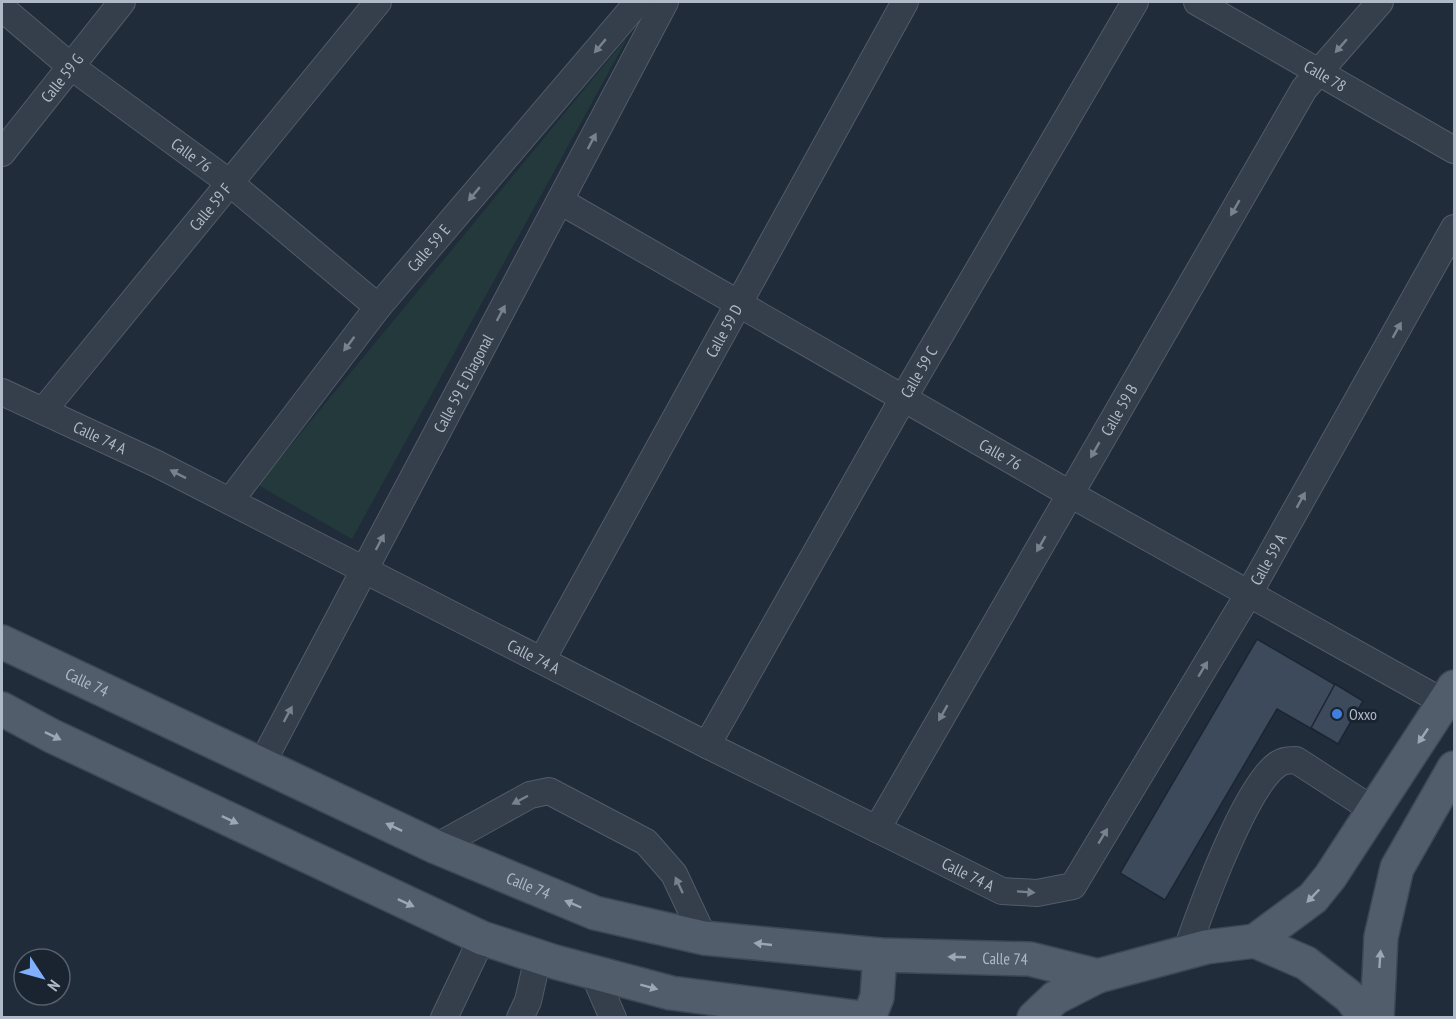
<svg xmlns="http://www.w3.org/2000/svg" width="1456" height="1019" viewBox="0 0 1456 1019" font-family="'PT Sans Narrow',sans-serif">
<rect width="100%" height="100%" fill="#212c3b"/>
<!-- green -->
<path fill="#23393c" d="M629,35L352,539L258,485Z"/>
<!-- building -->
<g fill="#3c4a5b" stroke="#1c2532" stroke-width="1.5">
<path d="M1257,639L1363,701L1338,744L1277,709L1165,900L1120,873Z"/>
<path d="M1335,684L1363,701L1338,744L1311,728Z"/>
</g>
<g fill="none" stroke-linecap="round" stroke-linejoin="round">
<!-- minor casing -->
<g stroke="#525c69" stroke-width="28">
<g id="minor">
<path id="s1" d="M1197,2L1454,150"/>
<path id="s2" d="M2,8L69,65L230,183L378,307"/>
<path id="s3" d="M2,153L122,2"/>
<path id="s4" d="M560,201L1070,494L1445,703"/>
<path id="s5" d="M2,392L155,463L707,745L1002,891L1037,893L1073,886L1248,595L1454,228"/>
<path id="s6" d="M43,411L378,2"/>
<path id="s7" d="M230,501L378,307L638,2"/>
<path id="s8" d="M542,660L905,2"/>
<path id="s9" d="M707,745L904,397L1135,2"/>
<path id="s10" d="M261,765L665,2"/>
<path id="s11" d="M877,829L1304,89L1380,2"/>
<path d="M436,847L530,795L549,791L646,842L674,874L704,938"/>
<path d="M1186,952C1200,912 1245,786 1278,764C1284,760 1290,760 1296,760L1373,810"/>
<path d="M593,972L613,1018"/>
<path d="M444,1018L482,938"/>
<path d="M520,1018L528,1001L538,957"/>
</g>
</g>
<!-- major casing -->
<g stroke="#3e4754" stroke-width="36">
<g id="major">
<path id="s12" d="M2,642L436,847L595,913L704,938L880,955L1030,959L1098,976"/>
<path d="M2,709L52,736L482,938L555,962L671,993L862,1018"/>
<path d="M1255,941L1313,898L1330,877L1454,687"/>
<path d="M869,1018L877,997L880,955"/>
<path d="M1034,1018L1055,998L1098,976L1206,947L1255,941L1306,963L1350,997L1366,1018"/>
<path d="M1377,1018L1381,937L1397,868L1454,768"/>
</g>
</g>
<!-- minor -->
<use href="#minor" stroke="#353e4b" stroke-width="26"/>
<!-- major -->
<use href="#major" stroke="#525d6c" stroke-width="33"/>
</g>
<!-- one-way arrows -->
<defs><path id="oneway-solid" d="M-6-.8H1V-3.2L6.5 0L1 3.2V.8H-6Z" transform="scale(1.5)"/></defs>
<g fill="#78828f">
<use href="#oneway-solid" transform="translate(600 46) rotate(130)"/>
<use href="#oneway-solid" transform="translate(1341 46) rotate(131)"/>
<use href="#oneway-solid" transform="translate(592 141) rotate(-62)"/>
<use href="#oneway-solid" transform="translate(474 194) rotate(130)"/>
<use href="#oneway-solid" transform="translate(1235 208) rotate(120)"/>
<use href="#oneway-solid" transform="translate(501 313) rotate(-62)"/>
<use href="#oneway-solid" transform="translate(1397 330) rotate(-61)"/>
<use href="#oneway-solid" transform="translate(349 344) rotate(127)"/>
<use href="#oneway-solid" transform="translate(1095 450) rotate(120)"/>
<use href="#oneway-solid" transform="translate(178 474) rotate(-153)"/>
<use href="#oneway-solid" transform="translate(1301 500) rotate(-61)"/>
<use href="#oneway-solid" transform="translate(380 542) rotate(-62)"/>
<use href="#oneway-solid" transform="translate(1041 544) rotate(120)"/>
<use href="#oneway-solid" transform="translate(1203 669) rotate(-59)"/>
<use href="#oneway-solid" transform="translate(943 713) rotate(120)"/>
<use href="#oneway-solid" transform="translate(288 714) rotate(-62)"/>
<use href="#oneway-solid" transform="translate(520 800) rotate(152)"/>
<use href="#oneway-solid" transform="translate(1103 836) rotate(-59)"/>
<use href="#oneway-solid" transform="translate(679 885) rotate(-115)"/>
<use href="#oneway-solid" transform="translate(1026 892) rotate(4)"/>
</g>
<g fill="#9ca7b5">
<use href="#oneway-solid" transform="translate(53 736) rotate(26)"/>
<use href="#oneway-solid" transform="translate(1423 736) rotate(124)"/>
<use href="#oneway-solid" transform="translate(230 820) rotate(25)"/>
<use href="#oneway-solid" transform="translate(394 827) rotate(-155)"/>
<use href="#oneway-solid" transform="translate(1313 896) rotate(134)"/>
<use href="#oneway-solid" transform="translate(406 903) rotate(25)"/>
<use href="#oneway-solid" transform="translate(573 904) rotate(-157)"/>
<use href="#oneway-solid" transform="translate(763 944) rotate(-174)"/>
<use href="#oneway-solid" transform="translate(957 957) rotate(-178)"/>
<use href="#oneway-solid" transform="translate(1380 959) rotate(-86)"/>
<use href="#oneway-solid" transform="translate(649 987) rotate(15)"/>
</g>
<!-- markers -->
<circle fill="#3f7fe0" stroke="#1a2330" stroke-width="2" cx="1337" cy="714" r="6"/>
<g text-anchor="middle" stroke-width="6" stroke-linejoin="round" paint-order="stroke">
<!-- street labels -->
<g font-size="16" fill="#afb9c7" stroke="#1a2330">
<text dy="6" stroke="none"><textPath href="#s1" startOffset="148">Calle 78</textPath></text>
<text dy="6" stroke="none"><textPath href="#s3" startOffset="96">Calle 59 G</textPath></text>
<text dy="6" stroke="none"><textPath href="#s2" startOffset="240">Calle 76</textPath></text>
<text dy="6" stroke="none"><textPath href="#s6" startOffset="264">Calle 59 F</textPath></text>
<text dy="6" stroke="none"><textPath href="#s7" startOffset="322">Calle 59 E</textPath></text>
<text dy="6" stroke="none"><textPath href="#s8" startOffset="376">Calle 59 D</textPath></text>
<text dy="6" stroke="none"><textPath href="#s9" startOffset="429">Calle 59 C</textPath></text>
<text dy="6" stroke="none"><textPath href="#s10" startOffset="432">Calle 59 E Diagonal</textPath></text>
<text dy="6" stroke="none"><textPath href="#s11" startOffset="484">Calle 59 B</textPath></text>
<text dy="6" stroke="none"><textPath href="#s5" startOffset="108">Calle 74 A</textPath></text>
<text dy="6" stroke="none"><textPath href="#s4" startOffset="508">Calle 76</textPath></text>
<text dy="6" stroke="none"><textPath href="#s5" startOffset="1570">Calle 59 A</textPath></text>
<text dy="6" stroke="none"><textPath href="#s5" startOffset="594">Calle 74 A</textPath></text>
<text dy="6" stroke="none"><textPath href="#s12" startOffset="94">Calle 74</textPath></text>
<text dy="6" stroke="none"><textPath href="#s5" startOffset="1080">Calle 74 A</textPath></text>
<text dy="6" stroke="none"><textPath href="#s12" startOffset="580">Calle 74</textPath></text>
<text dy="6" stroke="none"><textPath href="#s12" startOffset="1066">Calle 74</textPath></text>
</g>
<!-- poi labels -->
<g font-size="16" fill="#afb9c7" stroke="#1a2330" text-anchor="start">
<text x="1349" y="720">Oxxo</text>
</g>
</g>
<!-- border -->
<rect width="1456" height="1019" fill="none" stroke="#afb9c7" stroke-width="6"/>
<!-- north arrow -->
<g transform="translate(42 977) rotate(126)"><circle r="28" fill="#1a2330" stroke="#565f6c" stroke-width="1.5"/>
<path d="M0-4.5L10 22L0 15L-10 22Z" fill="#7faffd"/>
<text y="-9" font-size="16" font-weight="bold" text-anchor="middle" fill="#afb9c7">N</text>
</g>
</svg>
